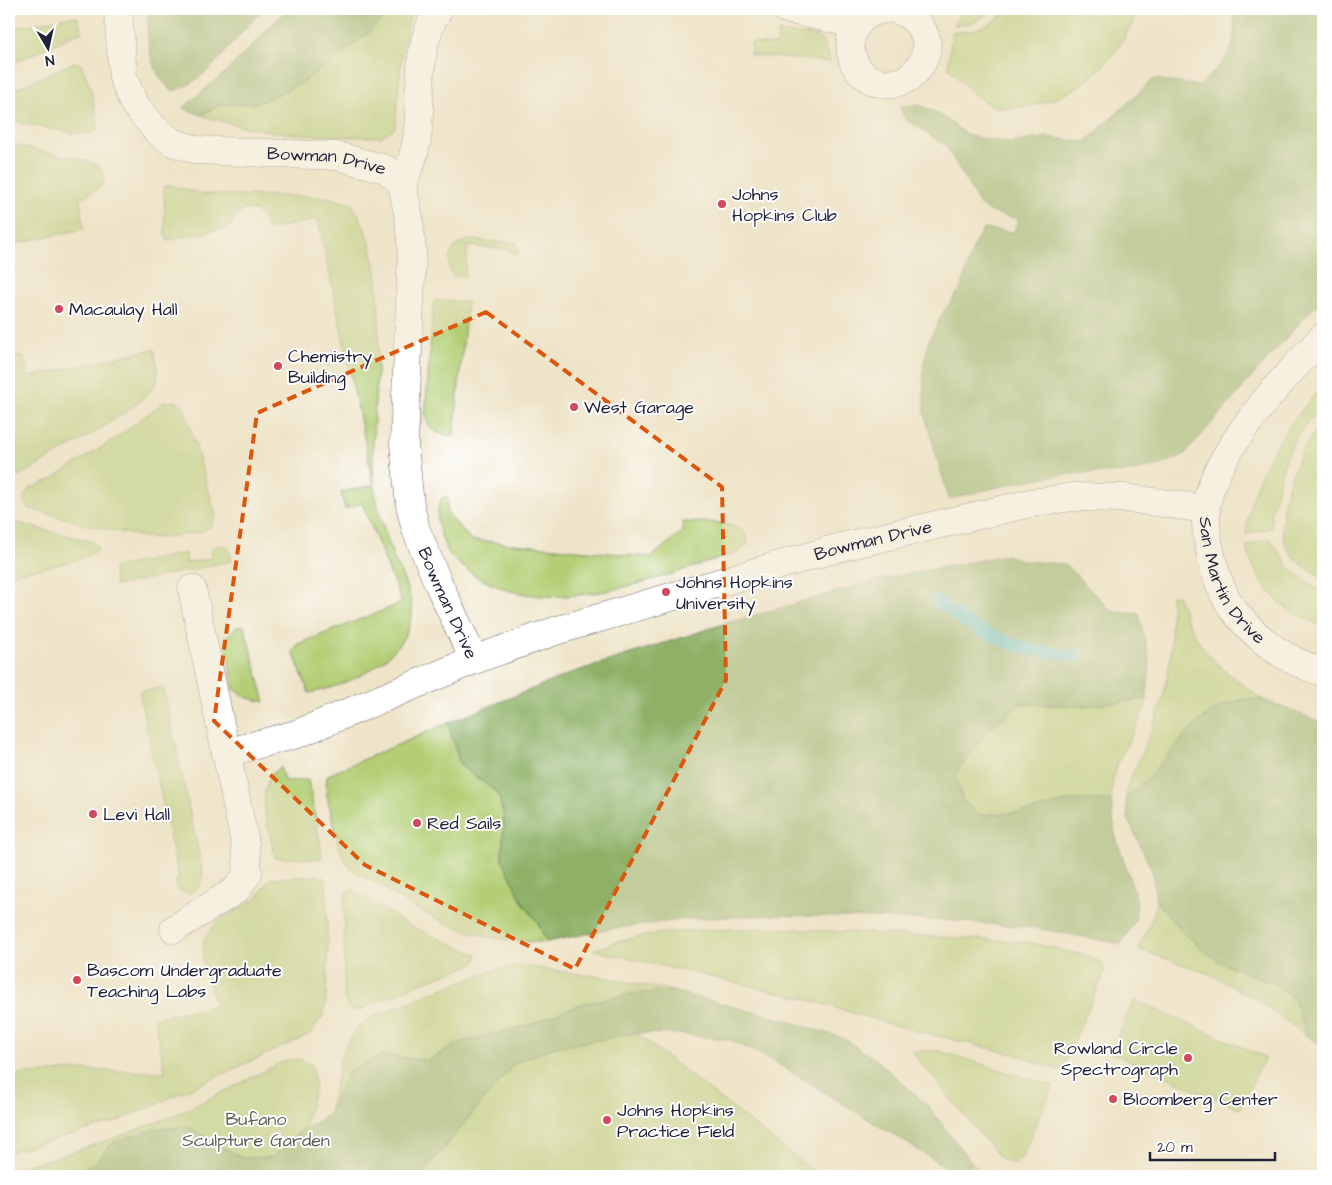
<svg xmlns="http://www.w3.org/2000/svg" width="1332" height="1185" viewBox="0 0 1332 1185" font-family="'Architects Daughter',sans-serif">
<rect width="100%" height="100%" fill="#fff"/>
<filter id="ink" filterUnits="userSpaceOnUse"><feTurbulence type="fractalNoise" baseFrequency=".02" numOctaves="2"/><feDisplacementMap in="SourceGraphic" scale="10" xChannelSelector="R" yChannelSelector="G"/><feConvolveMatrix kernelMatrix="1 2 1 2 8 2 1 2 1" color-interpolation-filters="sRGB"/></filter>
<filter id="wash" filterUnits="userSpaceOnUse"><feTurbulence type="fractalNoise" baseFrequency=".0096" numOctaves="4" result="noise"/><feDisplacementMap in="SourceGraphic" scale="20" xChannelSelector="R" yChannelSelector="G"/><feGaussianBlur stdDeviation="1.12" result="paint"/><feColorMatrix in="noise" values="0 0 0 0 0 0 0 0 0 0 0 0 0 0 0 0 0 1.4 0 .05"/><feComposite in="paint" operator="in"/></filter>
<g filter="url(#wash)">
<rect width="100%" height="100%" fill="#eee4c8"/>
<!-- green -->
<g fill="#b3ce74" stroke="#6a7858">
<path d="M391,9H411L402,54L395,128L381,137C320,137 258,135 201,115L220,105L258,103L302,83L371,31Z"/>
<path d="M962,9H997L972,23L954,25Z"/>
<path d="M1009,9H1139C1118,58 1083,96 1029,106C1017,108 1003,110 991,105C975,98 960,80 948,67L952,32C978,31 989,26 1009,9Z"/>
<path d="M71,16L78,17L82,31L12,64L9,50V29Z"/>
<path d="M778,32L817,36L822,40L831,62L750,55L751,43L777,45Z"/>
<path d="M74,62L81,64L91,89L98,125C94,134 90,134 81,134L24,124L9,119V92Z"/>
<path d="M9,144L87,161L98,166L104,174L103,184L80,200L84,229L9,245Z"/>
<path d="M171,185L202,194L324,197L351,203C402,274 366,402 374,485C377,510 386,534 394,558C401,576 416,600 411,619C402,661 348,686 309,693L293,652L298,644L402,603L362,503L345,509L341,492L374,485L318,219L267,230C264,216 260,210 245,209L234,217L231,227L168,240L165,235L164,187Z"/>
<path d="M469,240L517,243L518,255L512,254V250L468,246L465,277L454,276L450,272C447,256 452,244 469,240Z"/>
<path d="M434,300L467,302L454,436C437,435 429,431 425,414Z"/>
<path d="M154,349C156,360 160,372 156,383C147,407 35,467 9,481V359L23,356L29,377Z"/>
<path d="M1323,384V404L1294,440L1283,466L1271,513L1272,528L1246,534C1251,470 1284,432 1323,384Z"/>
<path d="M176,401L184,407L216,516L210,527L200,532L161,538L144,537L88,525L28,508L24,503V496L29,489L52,479L116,438L164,402Z"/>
<path d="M1323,421V579C1311,570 1296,563 1288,549C1269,516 1299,446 1323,421Z"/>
<path d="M448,496L447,513L471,540L651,557L682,532L683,522C701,523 748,518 748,543L742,550L733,554C656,578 545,625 470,572C461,565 451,559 446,548C439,532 433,514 442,498Z"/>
<path d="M9,521L93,542L99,548C89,561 33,570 14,573L9,572Z"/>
<path d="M1270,538L1289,568L1323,593V626C1282,611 1259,590 1246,546Z"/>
<path d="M219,545L228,547L232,561L115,586L113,568L185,553L187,563L211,558L212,548Z"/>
<path d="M1171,595H1177C1183,608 1187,622 1194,634C1210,662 1238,682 1264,700L1245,699L1193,728L1142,785L1126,797L1127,787L1153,728L1163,697L1171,657Z"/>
<path d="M244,626L265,702L248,698L234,689L224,639L236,627Z"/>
<path d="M163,687L203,873C201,888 194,898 178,890L175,881L179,880L139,692Z"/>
<path d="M1147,699C1140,725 1123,746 1115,772C1112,780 1112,791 1111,800H1072L1028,812L980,815L963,801L955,774L984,734L1020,704L1083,706Z"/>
<path d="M448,723L460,765L498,793L504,817L502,859L522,901L538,923L547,942C480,943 436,923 381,887C370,880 354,873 347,863C337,850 335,831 332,816C329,804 323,787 328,775Z"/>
<path d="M280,767L284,781L308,780L321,848L322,857L318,859L275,858C270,830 251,786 280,767Z"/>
<path d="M317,876L324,878L326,883L328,952L326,1001L323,1016L309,1035L116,1122L9,1152V1076L73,1070L165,1072L154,1018L215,1006L203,959L204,938L218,921L257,898L270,878Z"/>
<path d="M353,890L408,925L477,955L476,961L471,965L418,984L357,1011L350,1010L344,999V902L347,891Z"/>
<path d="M1156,901L1181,931L1219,962L1276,984L1294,999L1306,1035L1257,1000L1210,974L1138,949L1153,917Z"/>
<path d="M779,928L1027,942L1088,956L1101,963L1105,971L1061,1071L1017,1055L893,1025L803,998L593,950C651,927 719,930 779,928Z"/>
<path d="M519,966L603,977L673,991L630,994L581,1004L532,1024L459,1043L428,1061L381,1055L329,1114L341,1057L348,1041L359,1026L372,1017L451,985L498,969Z"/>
<path d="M1134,1000L1265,1057L1240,1109L1111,1053Z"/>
<path d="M636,1033L819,1176H420L515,1063L552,1048Z"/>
<path d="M911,1051H939L1053,1086L1020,1161L1014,1164L1002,1160Z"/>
<path d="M301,1059L312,1065L315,1087L301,1143L290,1176H9V1170C67,1155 124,1136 179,1113C215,1097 250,1078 286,1060Z"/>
<path d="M971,1162L984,1176H961Z"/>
</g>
<!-- forest -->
<g fill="#8eb166" stroke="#586a50">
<path d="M149,9H265C234,34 213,80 173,91C149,75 145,36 149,9Z"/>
<path d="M287,9H391L371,31L302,83L258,103L220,105L201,115L183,108L228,70Z"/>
<path d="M1233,9H1323V299L1301,321L1184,455C1135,479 1111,470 1061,475C1023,480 986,490 949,499L925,416L923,371L928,342L944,311L961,288L974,245L983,229L1014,232L1018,219L990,212L980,205L946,146L904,118L900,106L919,105L936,112L969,136L1010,143L1047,137L1085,142L1154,79L1200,86C1229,55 1238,53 1233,9Z"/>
<path d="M1007,555L1024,561L1065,564L1112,611L1139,614L1150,662L1147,699L1083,706L1020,704L984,734L955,774L963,801L980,815L1028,812L1072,800H1111L1115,834L1137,901L1135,920L1121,944L1036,928L942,920L771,915L688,919L610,929L547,942L538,923L522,901L502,859L504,817L498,793L460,765L448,723L574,672L727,623L878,580Z"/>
<path d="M1245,699L1264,700L1323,723V1047L1306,1035L1294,999L1276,984L1219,962L1181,931L1156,901L1152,871L1128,819L1126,797C1161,771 1183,726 1222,706C1229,703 1237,701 1245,699Z"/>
<path d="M673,991L782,1019L843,1038L878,1061L929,1107L971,1162L961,1176H956L944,1166L770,1059L730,1040L681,1034L636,1033L552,1048L515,1063L420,1176H63L92,1165L114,1142L157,1128L188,1127L242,1158L274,1157L296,1134L329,1114L349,1071L381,1055L428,1061L459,1043L532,1024L581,1004L630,994Z"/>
<path d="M9,1171L62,1176H9Z"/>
</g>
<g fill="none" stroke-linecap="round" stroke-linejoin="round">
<!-- stream -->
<path stroke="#53bfcd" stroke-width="12" d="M936,600C976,634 1024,654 1077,655"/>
</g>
</g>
<g filter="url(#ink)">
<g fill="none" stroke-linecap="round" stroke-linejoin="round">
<!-- minor casing -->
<g stroke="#69666c" stroke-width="29">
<g id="minor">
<path id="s1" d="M118,9L123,77L134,104L156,130L172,142L197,150L337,156L386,169L402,184L409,218L412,251L404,444L410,505L416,530L439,585L474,660"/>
<path d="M786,9L857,24"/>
<path d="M886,9C833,14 842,89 894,83C907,82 917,72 923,61C935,37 916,15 894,9"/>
<path d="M402,184C410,166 417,149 418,129C422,89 415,44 439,9"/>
<path id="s2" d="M1323,337C1286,375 1209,457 1206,510C1205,527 1208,544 1212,559C1216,577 1222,593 1232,608C1256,639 1285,661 1323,672"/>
<path id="s3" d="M226,753L297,734L474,660L555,631L841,547L1031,503L1073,497L1125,498L1206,509"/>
<path d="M174,929L236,890L248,873L245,843L192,589"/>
</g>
</g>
<!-- minor -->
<use href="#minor" stroke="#fff" stroke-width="28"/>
</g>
</g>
<!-- marked area -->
<path d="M0 0H1332V1185H0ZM486,312L722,487L726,680L575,969L365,865L214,721L257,413Z" fill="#eee4c8" fill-opacity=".55" fill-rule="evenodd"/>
<path fill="none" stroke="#de560e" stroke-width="4" stroke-dasharray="10 6" stroke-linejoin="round" d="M486,312L722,487L726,680L575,969L365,865L214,721L257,413Z"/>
<!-- markers -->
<g fill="#d1495b" stroke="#fff" stroke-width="2">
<circle cx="722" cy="204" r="5"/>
<circle cx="59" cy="309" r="5"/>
<circle cx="278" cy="366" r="5"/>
<circle cx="574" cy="407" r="5"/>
<circle cx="666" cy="592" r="5"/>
<circle cx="93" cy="814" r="5"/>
<circle cx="417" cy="823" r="5"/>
<circle cx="77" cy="980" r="5"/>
<circle cx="1188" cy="1058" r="5"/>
<circle cx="1113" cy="1099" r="5"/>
<circle cx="607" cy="1120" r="5"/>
</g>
<g text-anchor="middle" stroke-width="4" stroke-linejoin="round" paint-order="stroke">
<!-- street labels -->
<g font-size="18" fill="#22223b" stroke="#fff">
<text dy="6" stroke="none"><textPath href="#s1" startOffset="308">Bowman Drive</textPath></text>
<text dy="6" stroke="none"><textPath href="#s3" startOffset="682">Bowman Drive</textPath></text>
<text dy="6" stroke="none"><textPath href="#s2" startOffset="289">San Martin Drive</textPath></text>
<text dy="6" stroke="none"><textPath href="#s1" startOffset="818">Bowman Drive</textPath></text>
</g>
<!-- poi labels -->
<g font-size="18" fill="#22223b" stroke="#fff" text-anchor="start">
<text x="732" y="200">Johns<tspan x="732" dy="21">Hopkins Club</tspan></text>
<text x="69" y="315">Macaulay Hall</text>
<text x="288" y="362">Chemistry<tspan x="288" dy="21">Building</tspan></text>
<text x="584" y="413">West Garage</text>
<text x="676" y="588">Johns Hopkins<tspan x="676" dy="21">University</tspan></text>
<text x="103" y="820">Levi Hall</text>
<text x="427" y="829">Red Sails</text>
<text x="87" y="976">Bascom Undergraduate<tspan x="87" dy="21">Teaching Labs</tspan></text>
<text x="1178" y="1054" text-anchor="end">Rowland Circle<tspan x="1178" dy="21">Spectrograph</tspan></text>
<text x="1123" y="1105">Bloomberg Center</text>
<text x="617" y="1116">Johns Hopkins<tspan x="617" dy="21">Practice Field</tspan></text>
</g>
<!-- park labels -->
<g font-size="18" fill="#555e4f" stroke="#fff">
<text x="256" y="1125">Bufano<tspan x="256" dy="21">Sculpture Garden</tspan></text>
</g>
</g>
<!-- margin -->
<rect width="1332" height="1185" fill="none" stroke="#fff" stroke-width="30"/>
<!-- north arrow -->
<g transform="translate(48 48) rotate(171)" stroke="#ffffff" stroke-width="4" paint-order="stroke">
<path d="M0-4L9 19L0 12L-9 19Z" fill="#22223b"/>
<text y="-8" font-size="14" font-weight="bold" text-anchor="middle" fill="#22223b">N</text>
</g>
<!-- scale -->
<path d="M1150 1152v8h125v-8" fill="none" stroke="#22223b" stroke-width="2.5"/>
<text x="1157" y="1152" font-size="15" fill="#22223b" stroke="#ffffff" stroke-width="4" paint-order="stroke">20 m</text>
</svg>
